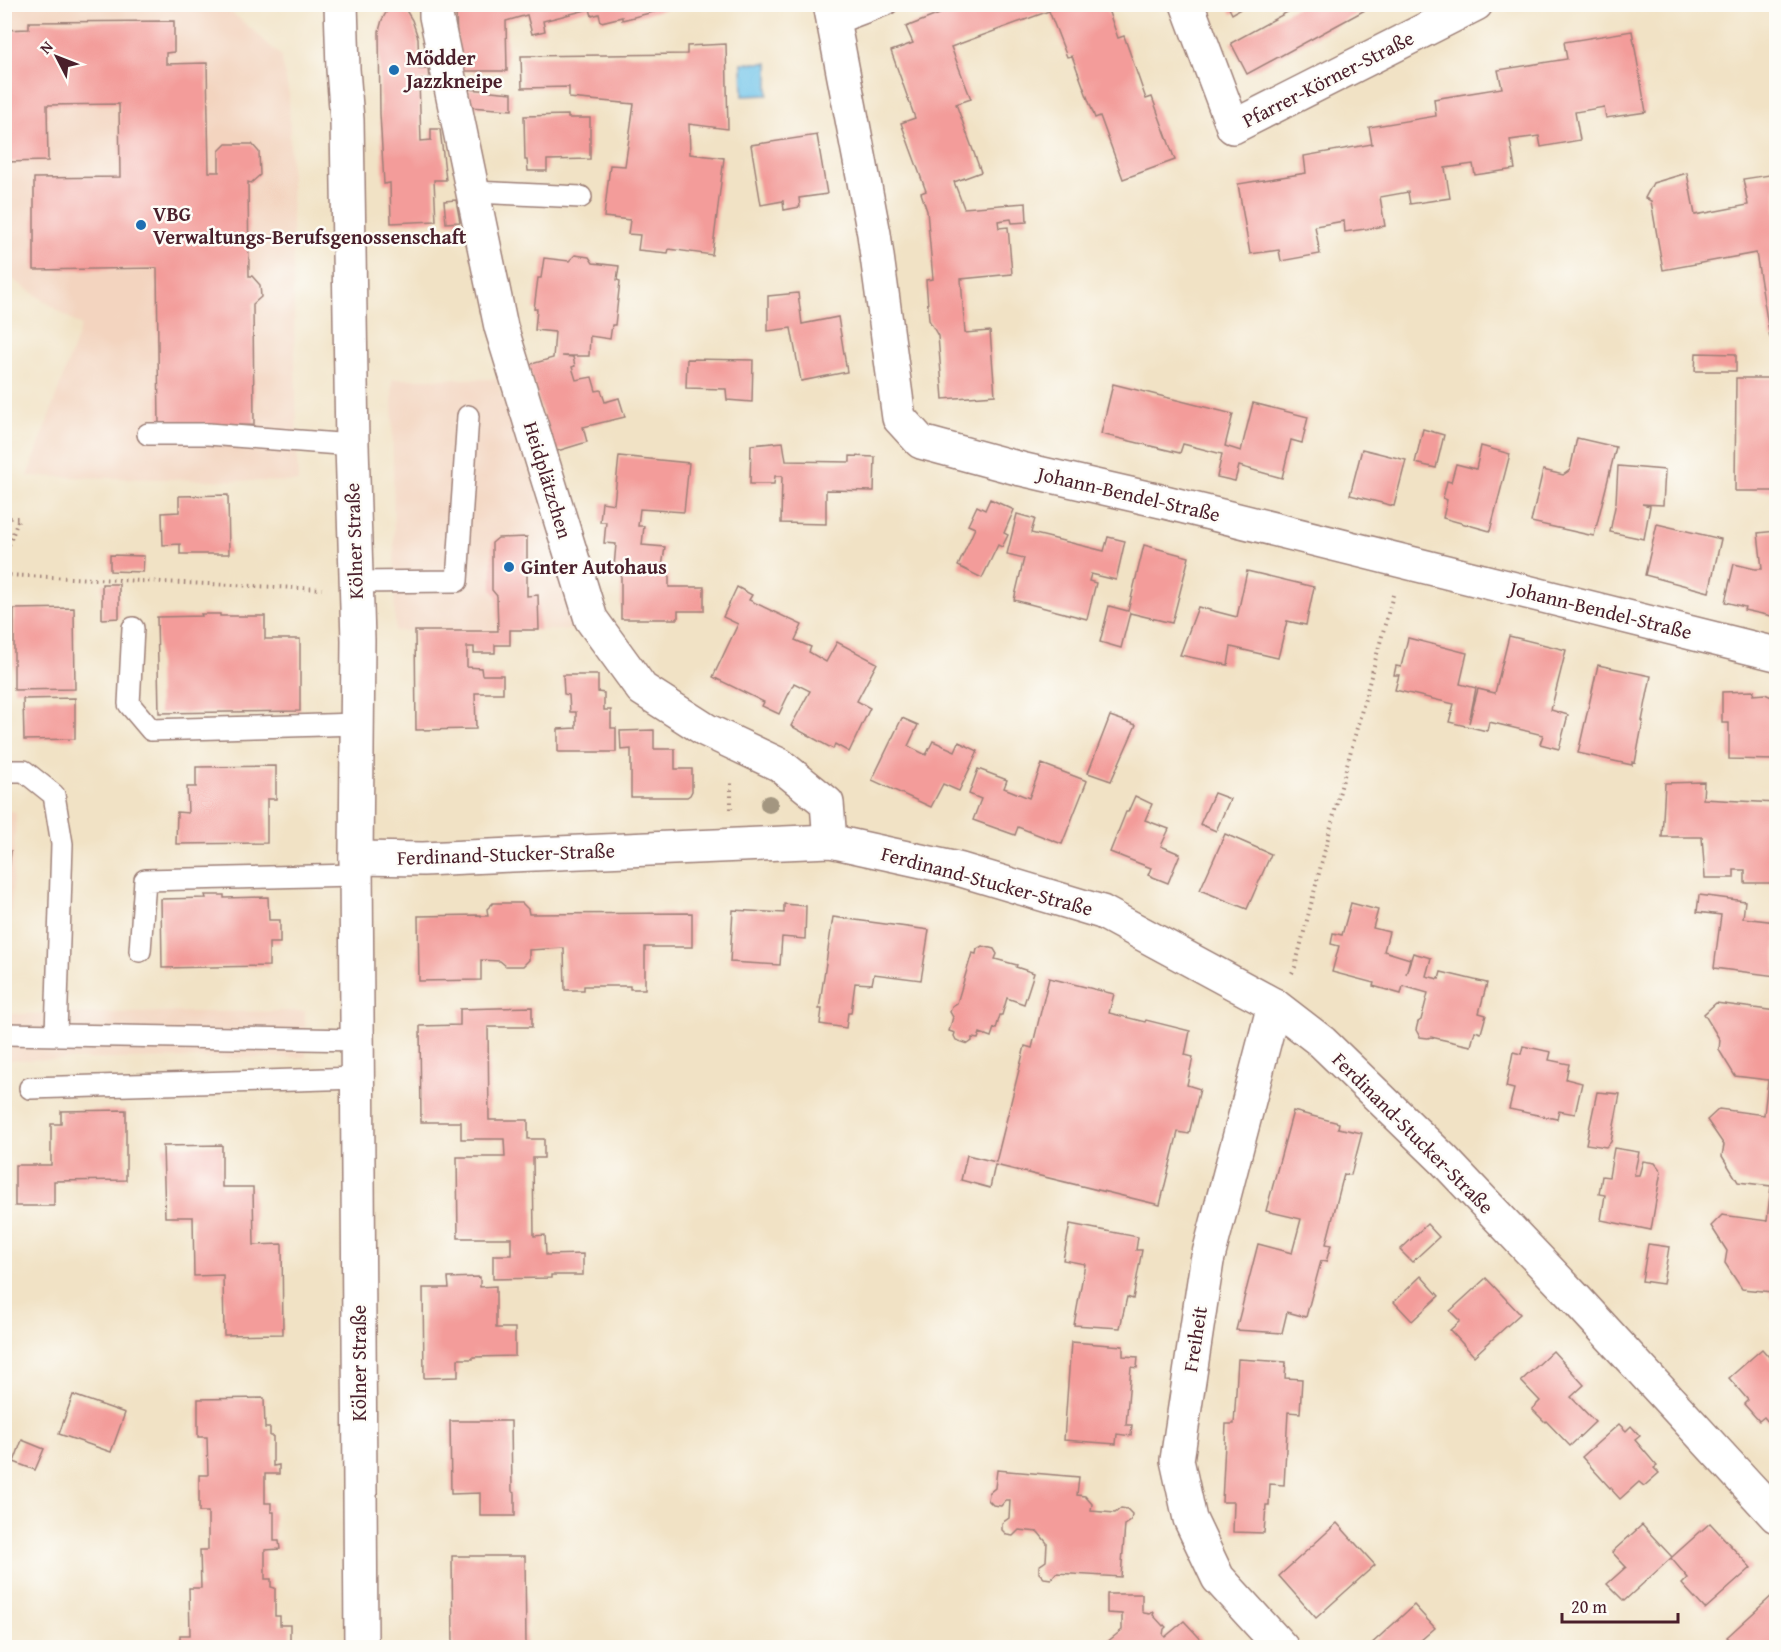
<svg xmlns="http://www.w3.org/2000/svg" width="1781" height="1652" viewBox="0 0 1781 1652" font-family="'Gentium Book Plus',serif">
<rect width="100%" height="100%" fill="#fdfcf7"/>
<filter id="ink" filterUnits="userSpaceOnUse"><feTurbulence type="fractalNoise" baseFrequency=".0167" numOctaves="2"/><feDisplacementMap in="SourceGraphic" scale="12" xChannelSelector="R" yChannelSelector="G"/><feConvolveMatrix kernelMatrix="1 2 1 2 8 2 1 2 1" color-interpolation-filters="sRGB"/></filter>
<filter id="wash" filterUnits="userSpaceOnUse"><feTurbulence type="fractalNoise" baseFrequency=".008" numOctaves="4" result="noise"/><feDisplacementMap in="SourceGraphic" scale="24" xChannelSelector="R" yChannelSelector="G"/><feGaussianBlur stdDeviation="1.35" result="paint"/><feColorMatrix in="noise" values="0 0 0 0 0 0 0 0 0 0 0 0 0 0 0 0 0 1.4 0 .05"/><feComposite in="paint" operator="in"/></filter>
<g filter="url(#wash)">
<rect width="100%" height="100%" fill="#f1e2c5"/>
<!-- built -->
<g fill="#f3d4bf">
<path d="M212,4L232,13L254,31L281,56L289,95L298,482L28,476L81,326L5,274V5Z"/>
<path d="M392,379H497L503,400L541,502L581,630L395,631Z"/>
<path d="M5,810L16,812L8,971L5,976Z"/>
<path d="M305,1011L306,1057L5,1060L4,1014Z"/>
</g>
<!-- water -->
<path fill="#6cc2e9" stroke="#5b708a" stroke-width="1.5" d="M742,63H768V95L743,96Z"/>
<g id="blocks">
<!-- building -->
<g fill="#f39c9a">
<path d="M396,4H402L404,7L412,20L418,38L419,69H428L429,80H419L421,141L431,140V129H440L446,180H434L436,221L391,223L390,183L384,184L380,114L379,31L382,20L388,9Z"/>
<path d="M462,4H681V5L622,20V17L601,22L599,14L592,16L590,9L543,21L545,31L532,34L527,15L506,21L507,71H458L456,11H463Z"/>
<path d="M965,4H1106L1118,38L1124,36L1146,99L1152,97L1175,160L1123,179L1100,116L1095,118L1072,56L1067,57L1049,11L951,47L971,99L956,104L981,172L954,182L964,208L1026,203L1027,222L1012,223L1011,219L998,221L999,228L1008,227L1012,274L961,279L965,333L990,331L995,395L943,399L938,336L929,320L926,280L933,279L927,211L921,193L926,191L901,123L915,118L891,51L913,43L906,27Z"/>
<path d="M1227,4H1249L1232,14Z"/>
<path d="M1302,4H1376L1247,74L1231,43Z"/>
<path d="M174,21V52L166,53V64L207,63L209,172H219V151L226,144H252L259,152L260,175L251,183L248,182L249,276H252L260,285L261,297L253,304L254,425L159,426L157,268L34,270V178L120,177L119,104L47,105L48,161L4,162V30L29,29V22Z"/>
<path d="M1632,31L1646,112L1606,118L1604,107L1575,112L1580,140L1541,147L1539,136L1510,140L1515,169L1475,175L1473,164L1445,168L1450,198L1410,204L1408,192L1380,197L1385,226L1345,232L1344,221L1315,226L1320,254L1281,261L1279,250L1250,254L1238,184L1306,173L1304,156L1372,144L1369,127L1436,116L1434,99L1502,88L1498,70L1567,59L1564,42Z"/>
<path d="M726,44L728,129L689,124L690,154L724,158L712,255L669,249L668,253L638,250L640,235L628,234L630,220L604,217L610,165L625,166L634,104L569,98V87L522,88L521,56L687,54V46Z"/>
<path d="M469,89L512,93V110L469,107Z"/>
<path d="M568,115V118H590V159L547,160V171H528L527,160H525L524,116Z"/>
<path d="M817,135L827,194L799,198L800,207L784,210L783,201L761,205L751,145Z"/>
<path d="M1687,173L1695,215L1748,205L1743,179L1776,174V337L1770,338L1756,253L1663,270L1651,201L1645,198L1653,183Z"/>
<path d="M456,200L460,222L446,223L444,201Z"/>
<path d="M575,255L589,257L593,263L619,266L617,280L620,281L615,325H612L610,339L590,336L589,356H562L573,357L575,366L572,367L576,380L592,377L596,391L601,390L605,402L619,398L625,417L583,427L587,442L554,452L528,365L553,358L555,332L535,330L537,309H534L538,278H541L544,258L569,261Z"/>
<path d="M798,293L802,324L838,317L847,372L801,381L791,328L768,331V296Z"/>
<path d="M1696,353L1736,354V371H1695Z"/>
<path d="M687,359L753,360L752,402L727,400L726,389L686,388Z"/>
<path d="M1736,378H1776V491H1735Z"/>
<path d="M1113,384L1233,414L1225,446L1241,451L1253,403L1308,417L1302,443L1291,440L1282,478L1239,466L1235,481L1217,477L1222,454L1183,444L1180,453L1101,434Z"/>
<path d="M1423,429L1444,435L1436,468L1415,463Z"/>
<path d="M1577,438L1616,447L1594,536L1531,522L1543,470L1563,475L1570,470Z"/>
<path d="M783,442L786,461L850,462V456L875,457L874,491L826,490V524L781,523L782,476H775L774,484H750L751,445Z"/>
<path d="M1481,446L1510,454L1490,531L1443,518L1447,500L1443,498L1447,481L1451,482L1456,464L1476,469Z"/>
<path d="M1362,449L1406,460L1394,506L1350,495Z"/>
<path d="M619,456L689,463L684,512L640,509L638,526H644L642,545L665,547L662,567H614L616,544L604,543L606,522H600L602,502L614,504Z"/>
<path d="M1618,466L1665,470L1663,505L1642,504L1650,506L1644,539L1610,532L1616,502Z"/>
<path d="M228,495L229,554H180V544L163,545L162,513L179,512V496Z"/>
<path d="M990,499L1014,510L1004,533L1008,535L1002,547L998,545L982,578L958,566L975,528L968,525L977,506L985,510Z"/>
<path d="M1017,514L1035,519L1031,533L1104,551L1108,537L1125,541L1116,580L1091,574L1089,581L1096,583L1087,619L1014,600L1024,558L1007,554Z"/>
<path d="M1657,524L1721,539L1709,592L1645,575Z"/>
<path d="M1776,531V617L1744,610L1745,607L1725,602L1734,564L1755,569H1762L1758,533Z"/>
<path d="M527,537V596L538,595L539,630H510V645H495V653H474V647H467V667L481,668L482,675H503V693H475L476,729L416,730L415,631H498L497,596L492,590V543L498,538Z"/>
<path d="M1144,545L1189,557L1172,623L1130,613L1121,648L1100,642L1109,606L1128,611Z"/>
<path d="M110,555L144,556L143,572L110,571Z"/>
<path d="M1247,571L1314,587L1306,625L1287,621L1278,658L1231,647L1228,665L1180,655L1198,607L1237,617Z"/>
<path d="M621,574H669V587H704V611H678V619H621Z"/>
<path d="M102,584H119V618L102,619Z"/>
<path d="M737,587L752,595L749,600L802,625L795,640L811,647L809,652L826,662L837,642L877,663L857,701L870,708L849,752L835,744L833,749L791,726L810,691L794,683L779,714L762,706L764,702L713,677L738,624L723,617Z"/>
<path d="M74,608L75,689L14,690V609Z"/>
<path d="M201,614H220V616H265V639H300V711L159,713L157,617L202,616Z"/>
<path d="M1509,636L1566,650L1551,710L1568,715L1559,749L1540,744L1543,735L1489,722L1487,731L1449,722L1454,704L1395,690L1399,675H1394L1396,666L1401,667L1408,638L1467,653L1460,684L1476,688L1469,723L1478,689L1495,693Z"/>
<path d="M1598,665L1651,676L1642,721H1643L1635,763L1632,762V765L1578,753Z"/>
<path d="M563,675H598V692L604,693V710H611V728H616V752H558V729L576,728V712H570L569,695L564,694Z"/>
<path d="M1754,691L1753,695L1765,694L1776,699V760L1729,759V723H1722V692Z"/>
<path d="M75,698V739L24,740L23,699Z"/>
<path d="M1110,716L1136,725L1111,781L1088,773Z"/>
<path d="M902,718L918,725L908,746L926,755L933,741L955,751L959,742L978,751L959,791L943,784L931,807L872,780Z"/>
<path d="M654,730V749H675V769H692V791L690,795L687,797H631V749L621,750L620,731Z"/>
<path d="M1042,764L1087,781L1062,844L1018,827L1015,835L973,820L981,799L969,794L978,769L1007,780L1004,788L1029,798Z"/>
<path d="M276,766V799H267V843L176,844L177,812L188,813L187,787H196V767Z"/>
<path d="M1704,782L1703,799L1776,803V883H1745V870H1734V878H1705L1702,837H1662L1665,783Z"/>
<path d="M1214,793L1230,799L1216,831L1200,824Z"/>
<path d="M1135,796L1152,804L1145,820L1169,829L1161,846L1180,854L1168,883L1148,875L1151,868L1110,852L1126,812H1128Z"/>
<path d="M1225,834L1271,854L1247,909L1200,890Z"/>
<path d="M4,850L11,851L6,898H4Z"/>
<path d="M205,895H224V898L268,897L269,920H280V943H269V966L162,968L161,899L206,898Z"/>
<path d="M1699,895L1745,901L1743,918L1776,922V976L1714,968L1721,915L1697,912Z"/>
<path d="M493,903H522L528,909L529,914L692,913V947H645V989H630V986H584V990H565L564,948L529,950V960L523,966H506L500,961L481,960V980L419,981L418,916L481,915V916H488L487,909Z"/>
<path d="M1351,903L1378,910L1373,928L1389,932L1384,951L1410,959L1406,974L1413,953L1431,958L1426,976L1439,979L1441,972L1487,983L1479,1013L1486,1015L1481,1033L1475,1031L1471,1046L1431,1037L1428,1038L1420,1037L1416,1030L1418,1022L1421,1020L1428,993L1403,986L1401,994L1373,986L1374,983L1332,972L1339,946L1331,944L1333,933L1342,935Z"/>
<path d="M784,904L806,906L805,939L782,937L780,965L730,962L733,910L784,913Z"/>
<path d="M833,917L929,930L921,980L874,974L872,984L855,983L851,1013H848L846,1028L820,1024L822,1009H819Z"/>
<path d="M982,946L994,949L997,954L995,959L1017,965L1016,967L1034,973L1024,1004L1007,998L1002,1015H1000L996,1029L994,1028L991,1037L980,1033L978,1039L972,1038V1041L968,1044L956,1040L954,1036L955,1033L949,1031L953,1017L950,1012L952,1006L957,1003L972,953L976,954L977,949Z"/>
<path d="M1049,978L1114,994L1109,1013L1145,1022L1146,1020L1190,1031L1185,1055L1193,1057L1187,1085L1200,1089L1189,1134L1178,1132L1160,1205L995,1165L990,1188L961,1180L967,1155L996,1162L1025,1046L1032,1048Z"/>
<path d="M1716,1003L1776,1011V1299L1771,1298L1772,1292L1742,1289L1725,1263L1727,1251L1711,1226L1722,1215L1767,1221L1771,1186L1738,1182L1722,1156L1724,1145L1707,1120L1719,1109L1764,1115L1768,1080L1735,1076L1719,1050L1720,1040L1704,1014Z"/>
<path d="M532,1007V1027H488L489,1120H528V1139H544V1158H533L534,1236L545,1235L546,1255L583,1254V1275H551V1278L493,1279V1255H511V1238H458L457,1157H505L504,1139H461V1122H421L420,1026L460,1025V1009Z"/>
<path d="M1523,1046L1551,1052L1549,1060L1569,1064L1566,1079L1582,1083L1575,1114L1559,1111L1557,1119L1509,1109L1514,1089L1506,1087L1513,1052L1521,1054Z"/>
<path d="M1597,1092L1620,1094L1611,1142L1606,1147L1586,1144Z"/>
<path d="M126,1110V1180L54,1181V1206H15V1165H51V1124H61V1111Z"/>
<path d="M1293,1111L1339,1123L1338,1128L1362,1133L1351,1175L1344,1174L1326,1244L1331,1245L1326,1262L1321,1261L1306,1317L1287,1312L1282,1333L1236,1330L1258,1244L1292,1253L1301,1219L1266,1211Z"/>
<path d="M222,1145V1187H253L254,1245L282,1244L283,1334L224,1335L223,1275L194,1276L193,1217H165L163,1146Z"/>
<path d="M1614,1148L1639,1152L1634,1175H1639L1643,1161L1655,1163L1661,1171L1651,1230L1601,1220L1605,1195L1599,1194L1602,1176L1609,1177Z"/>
<path d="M1070,1224L1138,1237L1136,1250H1142L1133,1299L1127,1297L1120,1328L1074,1325L1085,1264L1063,1260Z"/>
<path d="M1427,1224L1439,1237L1412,1262L1400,1250Z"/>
<path d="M1648,1244L1669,1247L1663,1284L1642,1281Z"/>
<path d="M1421,1276L1439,1296L1412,1321L1394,1302Z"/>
<path d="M480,1277V1287L496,1286V1328H515V1356L473,1357V1359H458V1377L424,1378L423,1288H449L448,1278Z"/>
<path d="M1486,1278L1520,1314L1474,1356L1450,1330L1460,1321L1450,1311Z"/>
<path d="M1071,1342L1123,1346V1356L1138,1357L1137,1368L1131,1367L1126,1425H1132L1131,1436L1117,1434L1116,1444L1064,1440Z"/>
<path d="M1762,1349L1776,1365V1431L1764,1417L1759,1421L1744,1404L1748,1400L1729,1378Z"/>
<path d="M1553,1351L1584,1385L1571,1397L1595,1422L1570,1446L1546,1421L1545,1422L1532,1409L1540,1401L1521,1381Z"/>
<path d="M1238,1359L1286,1362L1285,1378L1302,1379L1300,1413L1288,1412L1284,1485L1270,1484L1269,1505H1266L1264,1533L1233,1532L1234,1502H1222L1226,1424H1234Z"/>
<path d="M73,1395L125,1413L111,1452L59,1434Z"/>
<path d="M264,1398L265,1428H270V1436H273V1466L279,1465V1474H265V1503H271V1512H274V1541H279L280,1549L265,1550V1579H271V1587L275,1588V1616H280V1625H290V1647H180V1635H190L189,1588H201L200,1550H208V1512H199V1475H208L207,1437H198V1399Z"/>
<path d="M450,1421H511L512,1491L515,1493V1516H480V1493L451,1494Z"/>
<path d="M1619,1424L1626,1431L1631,1426L1640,1436L1635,1440L1657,1466L1654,1468L1659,1473L1644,1486L1639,1482L1620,1499L1582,1457Z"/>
<path d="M22,1440L44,1449L35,1470L14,1462Z"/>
<path d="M997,1470L1079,1477L1077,1495L1085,1496L1092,1504L1091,1511L1115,1513L1121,1508L1127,1509L1132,1514L1131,1521L1125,1525L1121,1577L1056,1573L1051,1579L1044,1578L1039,1573V1566L1046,1561L1047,1543L1038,1532L1019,1530L1013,1536L1007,1535L1002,1530V1523L1009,1518L1010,1500H1006L1001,1506L993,1505L988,1500L989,1493L995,1488Z"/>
<path d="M1337,1523L1375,1565L1316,1618L1279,1576Z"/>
<path d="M1710,1523L1751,1568L1705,1609L1682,1584L1688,1578L1671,1558L1624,1601L1607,1584L1626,1567L1612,1552L1642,1525L1672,1557Z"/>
<path d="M452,1556H525L526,1647H453Z"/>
<path d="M1107,1594H1142V1611L1144,1613L1150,1614L1153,1612L1154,1613L1153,1615L1163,1626L1164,1625L1166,1627L1164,1629L1163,1635L1165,1637L1184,1621L1208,1647H1101L1122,1630V1614L1107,1613Z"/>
<path d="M1774,1594L1776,1596V1647H1737L1727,1637Z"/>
<path d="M1414,1605L1435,1628L1420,1641L1426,1647H1368Z"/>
<path d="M956,1642L959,1647H799V1646Z"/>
</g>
</g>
</g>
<g filter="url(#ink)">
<use href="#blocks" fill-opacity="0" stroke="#9e8078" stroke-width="1.5"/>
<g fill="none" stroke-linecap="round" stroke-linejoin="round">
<!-- lane casing -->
<g stroke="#9e8078" stroke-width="24">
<g id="lane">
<path d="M834,24L887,4"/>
<path d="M474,192L581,197"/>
<path d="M148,434H208L352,445"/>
<path d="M355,582L457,581L468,416"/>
<path d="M133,628L129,704L151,730L357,724"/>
<path d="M4,771H24L54,795L62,844L56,1034"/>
<path d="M140,951L145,880L356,875"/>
<path d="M4,1034L358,1040"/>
<path d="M30,1088L358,1078"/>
</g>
</g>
<!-- street casing -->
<g stroke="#9e8078" stroke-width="36">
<g id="street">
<path d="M436,4V16L501,327L591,619L642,689L706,730L780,765L827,803L830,841"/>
<path d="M830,4L874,234L899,418L921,442L1021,469L1165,502L1776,654"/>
<path d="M1187,4L1233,127L1476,4"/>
<path d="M356,858L423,859L830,841L958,869L1102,912L1274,1005L1322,1042L1444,1160L1576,1299L1776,1516"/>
<path d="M1274,1005L1207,1261L1177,1460L1190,1519L1218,1578L1282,1648"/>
</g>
</g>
<!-- secondary casing -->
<g stroke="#9e8078" stroke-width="36">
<path id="secondary" d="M341,4L343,69L347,120L352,445L358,640L356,858L361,1648"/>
</g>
<!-- path -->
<g stroke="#9e8078" stroke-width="4" stroke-dasharray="1.5 4.5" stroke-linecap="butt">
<path d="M4,518H19L4,558"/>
<path d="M4,575L322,589"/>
<path d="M731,809V783"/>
<path d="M1292,973L1295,967L1341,787L1393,595"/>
</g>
<!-- lane -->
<use href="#lane" stroke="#fff" stroke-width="21"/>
<!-- street -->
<use href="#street" stroke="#fff" stroke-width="33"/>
<!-- secondary -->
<use href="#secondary" stroke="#fff" stroke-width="33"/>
</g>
<!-- trees -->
<circle fill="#a39680" cx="769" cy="804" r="9"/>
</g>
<!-- markers -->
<g fill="#1f6fb2" stroke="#fdfcf7" stroke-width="2">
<circle cx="394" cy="70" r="6"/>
<circle cx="141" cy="225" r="6"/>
<circle cx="509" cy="567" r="6"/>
</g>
<g text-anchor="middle" stroke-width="5" stroke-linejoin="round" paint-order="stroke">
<!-- poi labels -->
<g font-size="20" font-weight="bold" fill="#4a1f2b" stroke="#fdfcf7" text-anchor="start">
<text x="406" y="65">Mödder<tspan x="406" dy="23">Jazzkneipe</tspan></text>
<text x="153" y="221">VBG<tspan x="153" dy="23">Verwaltungs-Berufsgenossenschaft</tspan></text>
<text x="521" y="574">Ginter Autohaus</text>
</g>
<!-- street labels -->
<g font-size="20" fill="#4a1f2b" stroke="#fdfcf7">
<text transform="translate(1328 79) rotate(-27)" y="7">Pfarrer-Körner-Straße</text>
<text transform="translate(548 480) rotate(73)" y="7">Heidplätzchen</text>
<text transform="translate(1129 494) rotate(13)" y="7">Johann-Bendel-Straße</text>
<text transform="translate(354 541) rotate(-92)" y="7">Kölner Straße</text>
<text transform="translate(1601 610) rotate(14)" y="7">Johann-Bendel-Straße</text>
<text transform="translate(506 854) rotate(-2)" y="7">Ferdinand-Stucker-Straße</text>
<text transform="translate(987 881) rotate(15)" y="7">Ferdinand-Stucker-Straße</text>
<text transform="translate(1413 1133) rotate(45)" y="7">Ferdinand-Stucker-Straße</text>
<text transform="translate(1195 1339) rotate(-81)" y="7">Freiheit</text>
<text transform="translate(359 1363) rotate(-90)" y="7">Kölner Straße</text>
</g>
</g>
<!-- margin -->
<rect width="1781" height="1652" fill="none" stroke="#fdfcf7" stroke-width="24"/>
<!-- north arrow -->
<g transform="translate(57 57) rotate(312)" stroke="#fdfcf7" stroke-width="4.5" paint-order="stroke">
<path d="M0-4.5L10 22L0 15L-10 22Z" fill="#4a1f2b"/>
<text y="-9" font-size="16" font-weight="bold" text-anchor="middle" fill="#4a1f2b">N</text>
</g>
<!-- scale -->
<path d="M1562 1613v9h116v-9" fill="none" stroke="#4a1f2b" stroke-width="3"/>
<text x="1571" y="1613" font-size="18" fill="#4a1f2b" stroke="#fdfcf7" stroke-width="4.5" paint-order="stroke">20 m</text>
</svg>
